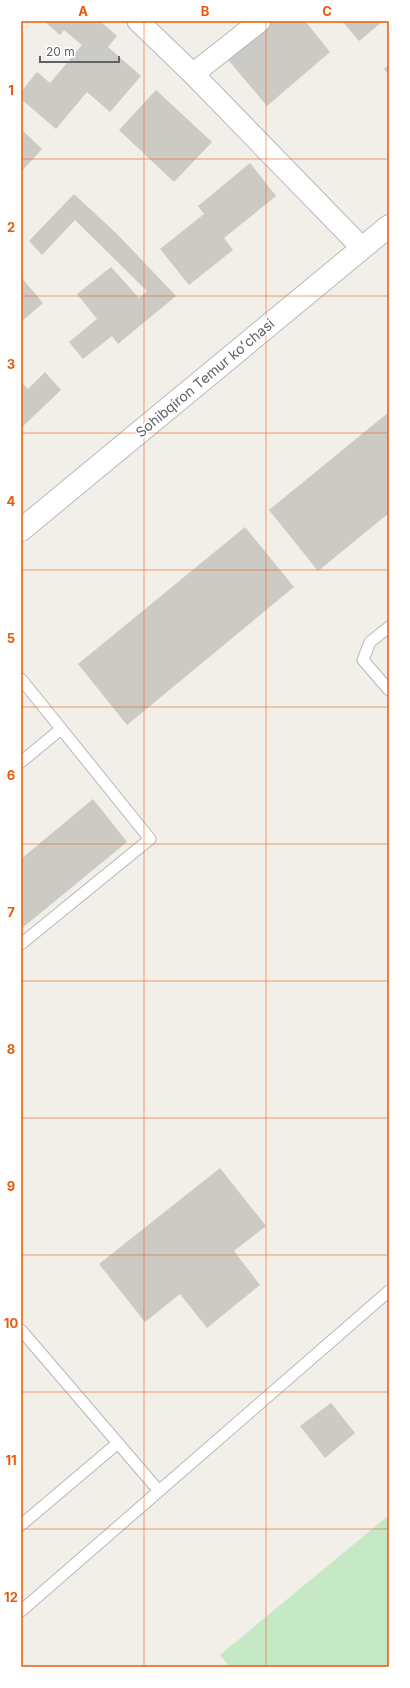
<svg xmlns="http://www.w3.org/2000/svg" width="410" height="1688" viewBox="0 0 410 1688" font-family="Inter,sans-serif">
<rect width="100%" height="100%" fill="#f1efe8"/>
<!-- green -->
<path fill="#c5e8c5" d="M389,1515V1667H230L220,1655Z"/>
<!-- building -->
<g fill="#cccac5">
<path d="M44,21H100L117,36L108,47L141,76L110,112L87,92L56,129L21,99V92L37,72L50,83L82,45L64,30L60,35Z"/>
<path d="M265,21H305L330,52L267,106L224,55Z"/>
<path d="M342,21H383L359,41Z"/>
<path d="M389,65V75L384,69Z"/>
<path d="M156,90L212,142L174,182L119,130Z"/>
<path d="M21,129L42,149L21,172Z"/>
<path d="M250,163L276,196L224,238L233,250L189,285L160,249L204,214L198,206Z"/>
<path d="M74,194L118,235L176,296L118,344L112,336L83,359L69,342L97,319L77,294L111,267L139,298L147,291L75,220L42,255L29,241Z"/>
<path d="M21,277L43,303L21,322Z"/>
<path d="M45,372L61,390L21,428V382L28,389Z"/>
<path d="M389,412V513L318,571L269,510Z"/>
<path d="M245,527L294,587L127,725L78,664Z"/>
<path d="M93,799L127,842L21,929V859Z"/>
<path d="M220,1168L266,1226L234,1251L260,1285L207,1328L180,1294L145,1322L99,1264Z"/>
<path d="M331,1403L355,1433L325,1458L300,1426Z"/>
</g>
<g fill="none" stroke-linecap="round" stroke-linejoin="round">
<!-- lane casing -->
<g stroke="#b5b8bc" stroke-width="13">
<g id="lane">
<path d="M389,627L370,642L363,660L389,690"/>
<path d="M21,679L150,839L21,944"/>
<path d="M21,762L61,729"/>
<path d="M21,1330L159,1491"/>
<path d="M21,1525L118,1443"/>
<path d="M21,1611L389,1291"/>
</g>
</g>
<!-- street casing -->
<g stroke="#b5b8bc" stroke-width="23">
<g id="street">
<path d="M138,21L193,74L362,248"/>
<path d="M193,74L260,21"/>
</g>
</g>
<!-- secondary casing -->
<g stroke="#b6babf" stroke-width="24">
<path id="secondary" d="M21,530L389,226"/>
</g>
<!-- lane -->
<use href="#lane" stroke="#fff" stroke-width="11"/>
<!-- street -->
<use href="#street" stroke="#fff" stroke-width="21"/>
<!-- secondary -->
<use href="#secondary" stroke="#fff" stroke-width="22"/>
</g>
<!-- grid -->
<path fill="none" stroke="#e8590c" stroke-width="1" stroke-opacity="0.55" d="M144,21V1667M266,21V1667M21,159H389M21,296H389M21,433H389M21,570H389M21,707H389M21,844H389M21,981H389M21,1118H389M21,1255H389M21,1392H389M21,1529H389"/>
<g text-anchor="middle" stroke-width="3.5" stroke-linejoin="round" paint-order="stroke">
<!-- street labels -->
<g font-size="14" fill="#5f6368" stroke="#fff">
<text transform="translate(205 378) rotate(-40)" y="5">Sohibqiron Temur koʻchasi</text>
</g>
</g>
<!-- border -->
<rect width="410" height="1688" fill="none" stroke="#ffffff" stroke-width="44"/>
<!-- scale -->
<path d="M40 56v6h79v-6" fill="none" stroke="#5f6368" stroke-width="2"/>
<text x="46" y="56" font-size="12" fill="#5f6368" stroke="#ffffff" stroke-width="3" paint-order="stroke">20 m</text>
<rect x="22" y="22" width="366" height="1644" fill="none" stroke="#e8590c" stroke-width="1.5"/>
<g font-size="13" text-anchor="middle" font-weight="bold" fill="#e8590c">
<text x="83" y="16">A</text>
<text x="205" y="16">B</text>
<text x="327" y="16">C</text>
<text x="11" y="95">1</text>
<text x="11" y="232">2</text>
<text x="11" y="369">3</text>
<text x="11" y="506">4</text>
<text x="11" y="643">5</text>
<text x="11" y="780">6</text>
<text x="11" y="917">7</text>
<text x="11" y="1054">8</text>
<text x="11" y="1191">9</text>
<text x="11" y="1328">10</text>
<text x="11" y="1465">11</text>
<text x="11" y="1602">12</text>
</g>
</svg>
